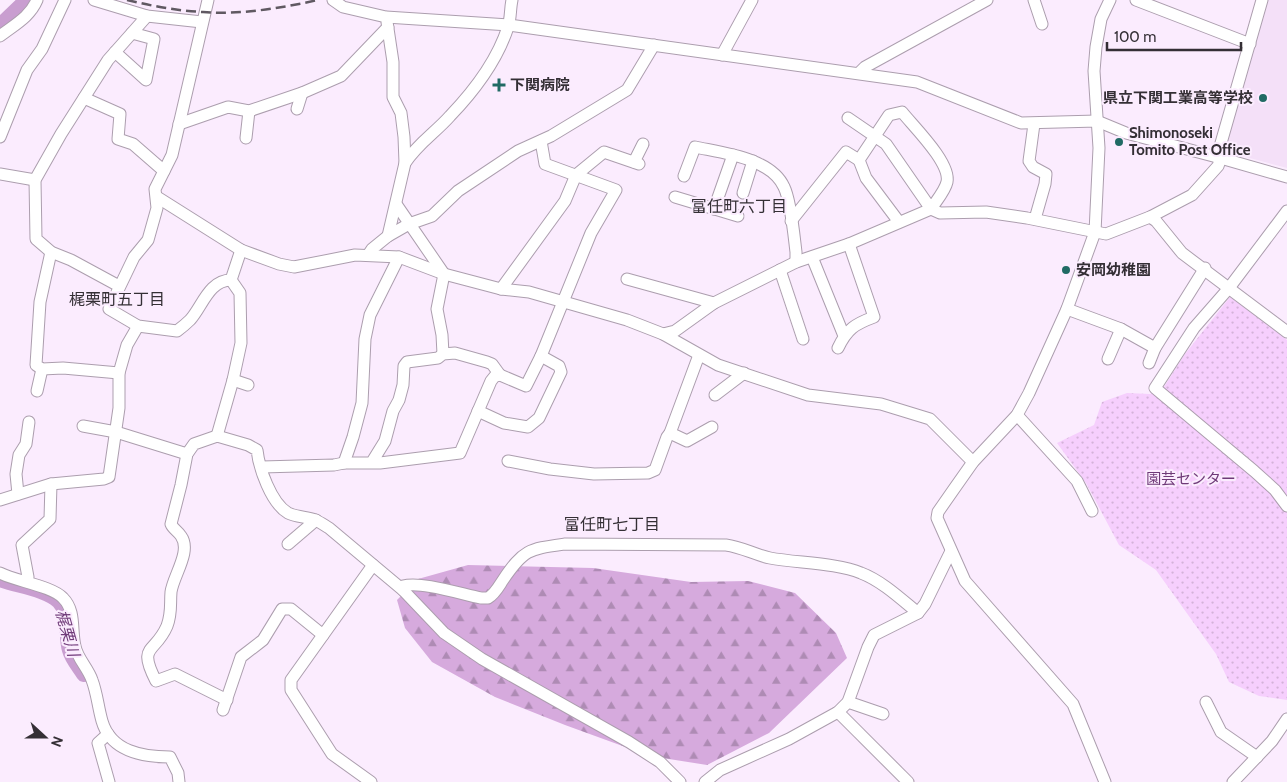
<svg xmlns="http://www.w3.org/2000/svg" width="1287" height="782" viewBox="0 0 1287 782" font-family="Cabin,'Noto Sans JP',sans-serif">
<defs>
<pattern id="forest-firs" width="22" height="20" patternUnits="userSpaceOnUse" patternTransform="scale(1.25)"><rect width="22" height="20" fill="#d6aadd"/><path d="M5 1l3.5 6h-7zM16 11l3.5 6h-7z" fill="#ae8bb4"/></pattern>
<pattern id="garden-dots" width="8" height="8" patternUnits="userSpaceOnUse" patternTransform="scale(1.25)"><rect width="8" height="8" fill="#f6cffd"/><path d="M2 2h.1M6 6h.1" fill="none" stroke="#d4b2d9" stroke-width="1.8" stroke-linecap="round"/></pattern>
</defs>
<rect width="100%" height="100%" fill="#fbecfe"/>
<!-- built -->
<path fill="#f4e0f8" d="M1267,0H1287V168L1224,151Z"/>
<!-- forest -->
<path fill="url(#forest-firs)" d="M468,565L593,568L691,582L748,581L795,593L836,633L847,658L769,733L707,765L650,756L565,725L495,697L432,662L405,628L397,600L418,579Z"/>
<!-- garden -->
<path fill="url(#garden-dots)" d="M1230,297L1287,340V700L1259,696L1229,682L1216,654L1156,570L1119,545L1086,483L1057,443L1094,425L1102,402L1127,393L1150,394L1164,387L1185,354Z"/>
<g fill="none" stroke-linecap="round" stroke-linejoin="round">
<!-- river -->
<g stroke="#c99ed0" stroke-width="16">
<path d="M0,26L22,5L26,0"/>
<path d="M0,579C15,585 47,589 59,601C72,614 65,634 70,650C72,658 79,666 84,674"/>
</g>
<!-- minor casing -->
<g stroke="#ac9eae" stroke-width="13">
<g id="minor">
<path d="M94,0L147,16L202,22"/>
<path d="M208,0L172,155L155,189L157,208L148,240L134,257L109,309L138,326L177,331C181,328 186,324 190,320C202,307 209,280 231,280"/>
<path d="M333,0L343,7L386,17L509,25L917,82L1021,123L1097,121L1126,133L1217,157L1287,177"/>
<path d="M1034,0L1042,24"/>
<path d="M1136,0L1250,44"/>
<path d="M387,22L393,62V97L401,113L404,137L405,163L388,236"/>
<path d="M0,36C14,25 30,17 37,0"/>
<path d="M115,52L146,80L154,39L132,33"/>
<path d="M722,55L752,0"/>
<path d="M859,73L865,67L987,0"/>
<path d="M84,98L120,114L118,139L133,144L164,171"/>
<path d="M297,109L302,93"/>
<path d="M848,118L886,144L931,209C936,201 945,191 947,182C951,163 914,127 902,112L889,115L859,160L866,178L899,222"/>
<path d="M179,124L228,107L249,111L302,93L341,76L388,27"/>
<path d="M1034,124L1029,161L1033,167L1046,174L1045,184L1035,219"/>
<path d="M0,137L27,70L42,49L65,0"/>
<path d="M246,138L249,111"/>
<path d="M1217,157L1262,0"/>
<path d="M634,162L643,144"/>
<path d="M405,163C418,143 435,133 450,116C475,90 497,61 508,27C511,18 510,9 512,0"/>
<path d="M0,174L35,180"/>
<path d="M684,176L695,147C723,153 771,158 784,187C791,201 794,236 796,252V262"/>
<path d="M743,193L753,161"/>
<path d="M157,197L241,250L279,264L294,267L355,255L399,257L444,274L501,289L529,292L627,320L663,334L718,365L808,395L881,404L930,419L973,462"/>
<path d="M675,197L738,216"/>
<path d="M396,204L444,274L437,309L442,335L443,354"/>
<path d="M714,209L733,155"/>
<path d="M1287,211L1229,288L1194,328L1155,388L1254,471L1275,490L1287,506"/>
<path d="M1150,217L1156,221L1182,253L1287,332"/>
<path d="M791,221L846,152L859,160"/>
<path d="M51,252L40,302L36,365L42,369L63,368L119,373"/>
<path d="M368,255L372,249L388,236L409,224L432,216L458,191L518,151L551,136L627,90L654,45"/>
<path d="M812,257L844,336"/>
<path d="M780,270L803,339"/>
<path d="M627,279L714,303"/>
<path d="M231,280L241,250"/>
<path d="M119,286L71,260L51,252L36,239L35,180L61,134L108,60L147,16"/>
<path d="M501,289L565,201L576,175L604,152L639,164"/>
<path d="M1067,309L1121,329L1155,348"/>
<path d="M663,334L675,331L714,303L796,262L849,244L931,209L940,213L986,212L1027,218L1106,234L1150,217L1192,195L1218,166L1221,158"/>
<path d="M838,348C847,329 855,324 874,317L849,244"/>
<path d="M1108,359L1121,329"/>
<path d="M1149,363L1155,348L1205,268"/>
<path d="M500,375L526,386L541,356L591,233L616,190L545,164L541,141"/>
<path d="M233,380L248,385"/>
<path d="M37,391L42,369"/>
<path d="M715,395L744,373"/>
<path d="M478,411L504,423L528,427L539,418L561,372L559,366L541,356"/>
<path d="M1017,415L1077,481L1092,511"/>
<path d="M83,426L116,432L187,454"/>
<path d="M670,433L687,441L712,427"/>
<path d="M217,436L233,380L241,343L240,293L231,280"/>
<path d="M508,461L550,469L594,474L648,473L655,470L667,437L670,433L699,355"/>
<path d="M344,463L353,437L362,403L365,339L370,315L399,257"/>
<path d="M262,467L334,465L344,463H380L460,453L491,381L495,376L500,375L492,364L487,362L455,353L443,354L438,358L407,362L404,366L403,385L399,400L393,411L385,441L372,462"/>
<path d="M18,494L16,474L19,455L26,444L29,422"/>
<path d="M0,500L51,484L104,479L109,477L119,408V373L127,345L138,326"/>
<path d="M288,544L316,520"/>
<path d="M0,573C15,581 52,586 63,598C76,611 71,630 75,646C77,658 88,668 92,680C97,693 98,707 102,721C111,752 143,757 170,757L178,773L179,782"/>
<path d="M26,581L28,577L22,545L50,519L51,484"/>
<path d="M403,590V586C421,581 461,594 481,598H488C495,594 499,586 503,580C524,549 529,549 565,544L726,545C742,547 755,555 770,558C797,563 837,563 861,573C882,581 901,599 918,613"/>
<path d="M227,700L175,674L156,681C137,644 155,654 167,626C172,613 170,604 171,592C173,576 192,551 181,536C178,531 173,529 171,524L181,485L187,454L194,444L217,436L248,445L257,450C259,468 271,503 288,513C296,517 307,517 315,520C320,522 324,525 329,528L403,590L444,633L482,659L629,742L660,762L680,782"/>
<path d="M848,702L883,714"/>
<path d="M1206,702L1221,732L1257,757"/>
<path d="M223,710L241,657L263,640L282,609H291L323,635"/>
<path d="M838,712L908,782"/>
<path d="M108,734L98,743L109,782"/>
<path d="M371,782L332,754L291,690V680L373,565"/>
<path d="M705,782L720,770L789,739L838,712L848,702L868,647L874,635L918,613L925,604L951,551"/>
<path d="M1105,782L1073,704L965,581L937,518L938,512L954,489L973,462L1017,415L1029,393L1067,309L1095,232L1099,148L1094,71L1096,47L1101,19L1110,0"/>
<path d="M1233,782L1272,741L1287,719"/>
</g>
</g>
<!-- minor -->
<use href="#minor" stroke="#fff" stroke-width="11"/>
<!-- rail -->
<path stroke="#605962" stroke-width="2.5" stroke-dasharray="10 5" stroke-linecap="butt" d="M127,0C152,6 178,11 203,12C241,15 281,8 318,0"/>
</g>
<!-- markers -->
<g fill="#206a64" stroke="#fbecfe" stroke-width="2">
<path d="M496.5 77.5h5v5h5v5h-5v5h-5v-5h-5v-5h5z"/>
<circle cx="1263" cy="98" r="5"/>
<circle cx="1119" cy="142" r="5"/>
<circle cx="1066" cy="270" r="5"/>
</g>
<g text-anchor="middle" stroke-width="4" stroke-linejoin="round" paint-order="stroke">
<!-- poi labels -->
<g font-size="15" font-weight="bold" fill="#342f35" stroke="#fbecfe" text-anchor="start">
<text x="510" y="90">下関病院</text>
<text x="1253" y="103" text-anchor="end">県立下関工業高等学校</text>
<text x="1129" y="138">Shimonoseki<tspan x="1129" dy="17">Tomito Post Office</tspan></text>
<text x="1076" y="275">安岡幼稚園</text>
</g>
<!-- park labels -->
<g font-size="15" fill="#6f3a78" stroke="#fbecfe">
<text x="1191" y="484">園芸センター</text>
</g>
<!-- neighbourhood labels -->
<g font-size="16" fill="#342f35" stroke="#fbecfe">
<text x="739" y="212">富任町六丁目</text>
<text x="117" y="305">梶栗町五丁目</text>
<text x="612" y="530">富任町七丁目</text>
</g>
<!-- water labels -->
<g font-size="16" font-style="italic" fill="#713c7a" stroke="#fbecfe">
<text transform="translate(68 633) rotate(74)" y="6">梶栗川</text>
</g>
</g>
<!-- north arrow -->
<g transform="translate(45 737) rotate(111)" stroke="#fbecfe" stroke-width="4" paint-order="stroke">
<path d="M0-4L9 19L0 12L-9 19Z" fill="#342f35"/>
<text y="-8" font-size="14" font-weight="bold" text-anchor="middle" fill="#342f35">N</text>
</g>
<!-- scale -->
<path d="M1107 42v8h134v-8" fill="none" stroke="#342f35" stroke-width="2.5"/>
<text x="1114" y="42" font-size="15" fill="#342f35" stroke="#fbecfe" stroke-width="4" paint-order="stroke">100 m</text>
</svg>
